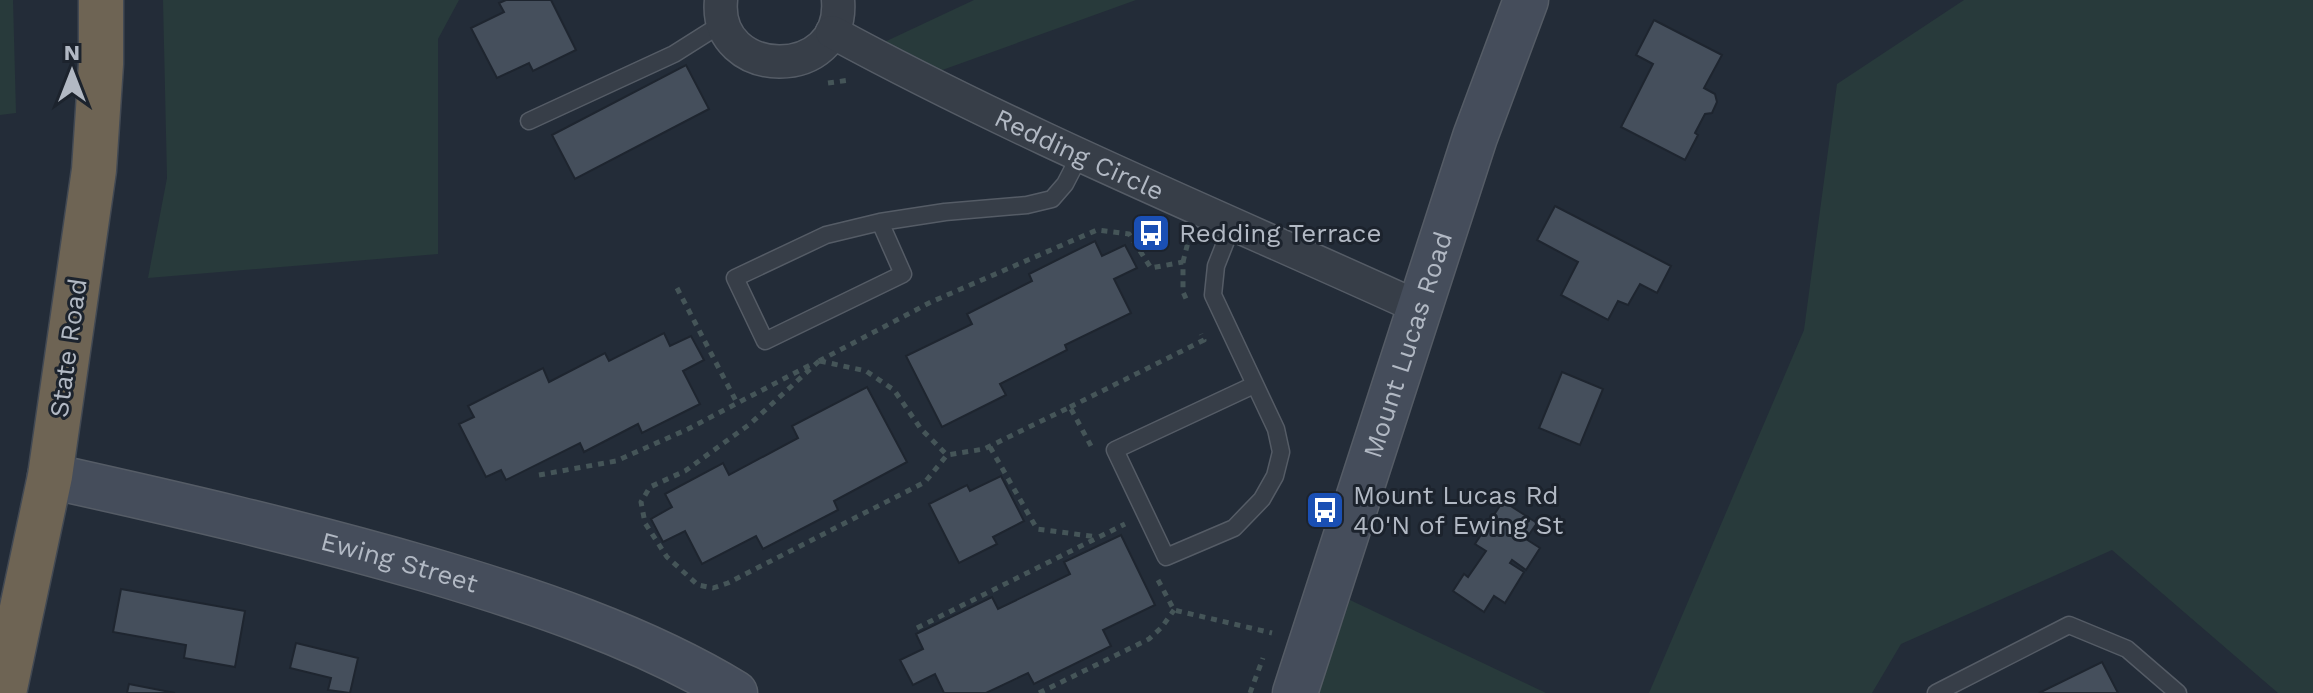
<svg xmlns="http://www.w3.org/2000/svg" width="2313" height="693" viewBox="0 0 2313 693" font-family="'Work Sans',sans-serif">
<rect width="100%" height="100%" fill="#232c38"/>
<!-- green -->
<g fill="#283a3b">
<path d="M0,0H13L16,113L0,115Z"/>
<path d="M163,0H459L438,39V254L148,278L167,178Z"/>
<path d="M974,0H1136L934,73L876,46Z"/>
<path d="M1964,0H2313V693H2278L2112,550L1901,644L1872,693H1649L1804,330L1837,84Z"/>
<path d="M1350,600L1546,693H1318Z"/>
</g>
<!-- building -->
<g fill="#454f5c" stroke="#1e252f" stroke-width="2">
<path d="M506,0H551L576,50L533,71L529,63L497,78L471,28L504,12L499,3Z"/>
<path d="M1654,20L1722,55L1704,88L1715,94L1717,102L1712,113L1705,114L1695,133L1698,135L1685,160L1621,127L1653,64L1636,55Z"/>
<path d="M686,65L709,109L575,179L552,135Z"/>
<path d="M1555,206L1671,266L1657,293L1640,284L1628,305L1618,301L1608,320L1561,295L1578,262L1537,240Z"/>
<path d="M1095,241L1102,256L1125,245L1137,268L1114,279L1131,313L1065,345L1067,350L1000,384L1006,395L942,427L906,356L972,324L967,314L1032,281L1029,274Z"/>
<path d="M664,333L670,346L691,336L704,360L683,371L700,404L642,433L638,424L584,452L580,443L506,480L501,470L486,477L459,424L474,417L468,406L543,368L549,382L605,353L609,361Z"/>
<path d="M1562,372L1603,389L1580,445L1539,428Z"/>
<path d="M867,387L907,462L834,501L838,510L763,549L756,536L702,564L685,531L663,542L651,519L672,507L665,494L723,463L729,475L798,438L792,426Z"/>
<path d="M1001,476L1024,521L993,537L997,544L959,563L929,504L967,485L970,491Z"/>
<path d="M1503,501L1537,523L1526,539L1540,548L1526,570L1512,560L1510,563L1524,572L1505,603L1494,596L1484,612L1453,591L1464,574L1468,577L1486,551L1475,544Z"/>
<path d="M1121,535L1155,605L1103,630L1111,646L1034,684L1028,673L986,693H944L935,674L913,685L900,660L923,649L916,634L992,597L998,609L1070,574L1064,562Z"/>
<path d="M121,589L245,611L235,667L184,658L186,645L113,632Z"/>
<path d="M296,643L358,658L350,693L328,690L331,678L290,668Z"/>
<path d="M2102,662L2118,693H2039Z"/>
<path d="M129,684L175,693H127Z"/>
</g>
<g fill="none" stroke-linecap="round" stroke-linejoin="round">
<!-- lane casing -->
<g stroke="#555c66" stroke-width="19">
<g id="lane">
<path d="M529,121L674,54L723,23"/>
<path d="M880,222L903,274L765,341L735,278L826,235L880,222L945,212L1027,205L1052,199L1065,184L1079,157"/>
<path d="M1233,223L1216,266L1213,295L1276,429L1281,452L1275,476L1262,499L1234,528L1166,557L1115,450L1254,385"/>
<path d="M1936,693L2069,625L2127,649L2178,693"/>
</g>
</g>
<!-- street casing -->
<g stroke="#555c66" stroke-width="35">
<g id="street">
<path d="M721,0C713,81 845,83 838,0"/>
<path id="s1" d="M832,32C1023,136 1223,218 1420,308"/>
</g>
</g>
<!-- secondary casing -->
<g stroke="#555c66" stroke-width="47">
<g id="secondary">
<path id="s2" d="M50,476C176,504 302,533 426,569C529,599 643,637 735,693"/>
<path id="s3" d="M1295,693L1475,137L1526,0"/>
</g>
</g>
<!-- highway casing -->
<g stroke="#424953" stroke-width="47">
<path id="highway" d="M4,693L50,476L94,170L101,64V0"/>
</g>
<!-- path -->
<g stroke="#455558" stroke-width="5" stroke-dasharray="6 6" stroke-linecap="butt">
<path d="M828,83L850,80"/>
<path d="M1183,262L1189,238"/>
<path d="M677,288L737,403"/>
<path d="M819,361L750,424L685,471L650,487L641,502L645,523L667,557L698,585L713,588L728,583L925,482L947,455L984,449L1070,407L1091,446"/>
<path d="M819,361L931,302L1097,230L1129,234L1151,268L1183,262V292L1188,303"/>
<path d="M820,361L866,371L894,390L921,429L947,455"/>
<path d="M1070,407L1204,340L1201,334"/>
<path d="M990,447L1037,529L1098,537"/>
<path d="M539,475L616,461L688,429L810,365"/>
<path d="M1158,580L1174,610L1272,633"/>
<path d="M917,628L1125,524"/>
<path d="M1039,693L1149,639L1162,627L1174,610"/>
<path d="M1250,693L1263,658"/>
</g>
<!-- lane -->
<use href="#lane" stroke="#373e48" stroke-width="16"/>
<!-- street -->
<use href="#street" stroke="#373e48" stroke-width="32"/>
<!-- secondary -->
<use href="#secondary" stroke="#454d5b" stroke-width="44"/>
<!-- highway -->
<use href="#highway" stroke="#6e6454" stroke-width="44"/>
</g>
<!-- icons -->
<defs>
<g id="bus-square" transform="scale(2)"><rect x="-9" y="-9" width="18" height="18" rx="4" fill="#1a4fb4" stroke="#1c232d"/><path d="M-5-6H5V4H4V6H2V4H-2V6H-4V4H-5ZM-3.5-4V0h7V-4ZM-3.5 1.2v1.5H-2V1.2ZM2 1.2v1.5H3.5V1.2Z" fill="#fff"/></g>
</defs>
<g fill-rule="evenodd">
<use href="#bus-square" x="1151" y="233"/>
<use href="#bus-square" x="1325" y="510"/>
</g>
<g text-anchor="middle" stroke-width="6" stroke-linejoin="round" paint-order="stroke">
<!-- street labels -->
<g font-size="26" fill="#b2b9c4" stroke="#1c232d">
<text dy="9" stroke="none"><textPath href="#s1" startOffset="276">Redding Circle</textPath></text>
<text dy="9" stroke="none"><textPath href="#s3" startOffset="366">Mount Lucas Road</textPath></text>
<text transform="translate(68 348) rotate(-82)" y="9">State Road</text>
<text dy="9" stroke="none"><textPath href="#s2" startOffset="360">Ewing Street</textPath></text>
</g>
<!-- poi labels -->
<g font-size="26" fill="#b2b9c4" stroke="#1c232d" text-anchor="start">
<text x="1179" y="242">Redding Terrace</text>
<text x="1353" y="504">Mount Lucas Rd<tspan x="1353" dy="30">40'N of Ewing St</tspan></text>
</g>
</g>
<!-- north arrow -->
<g transform="translate(72 72)" stroke="#1c232d" stroke-width="6" paint-order="stroke">
<path d="M0-6L14 30L0 20L-14 30Z" fill="#b2b9c4"/>
<text y="-12" font-size="22" font-weight="bold" text-anchor="middle" fill="#b2b9c4">N</text>
</g>
</svg>
